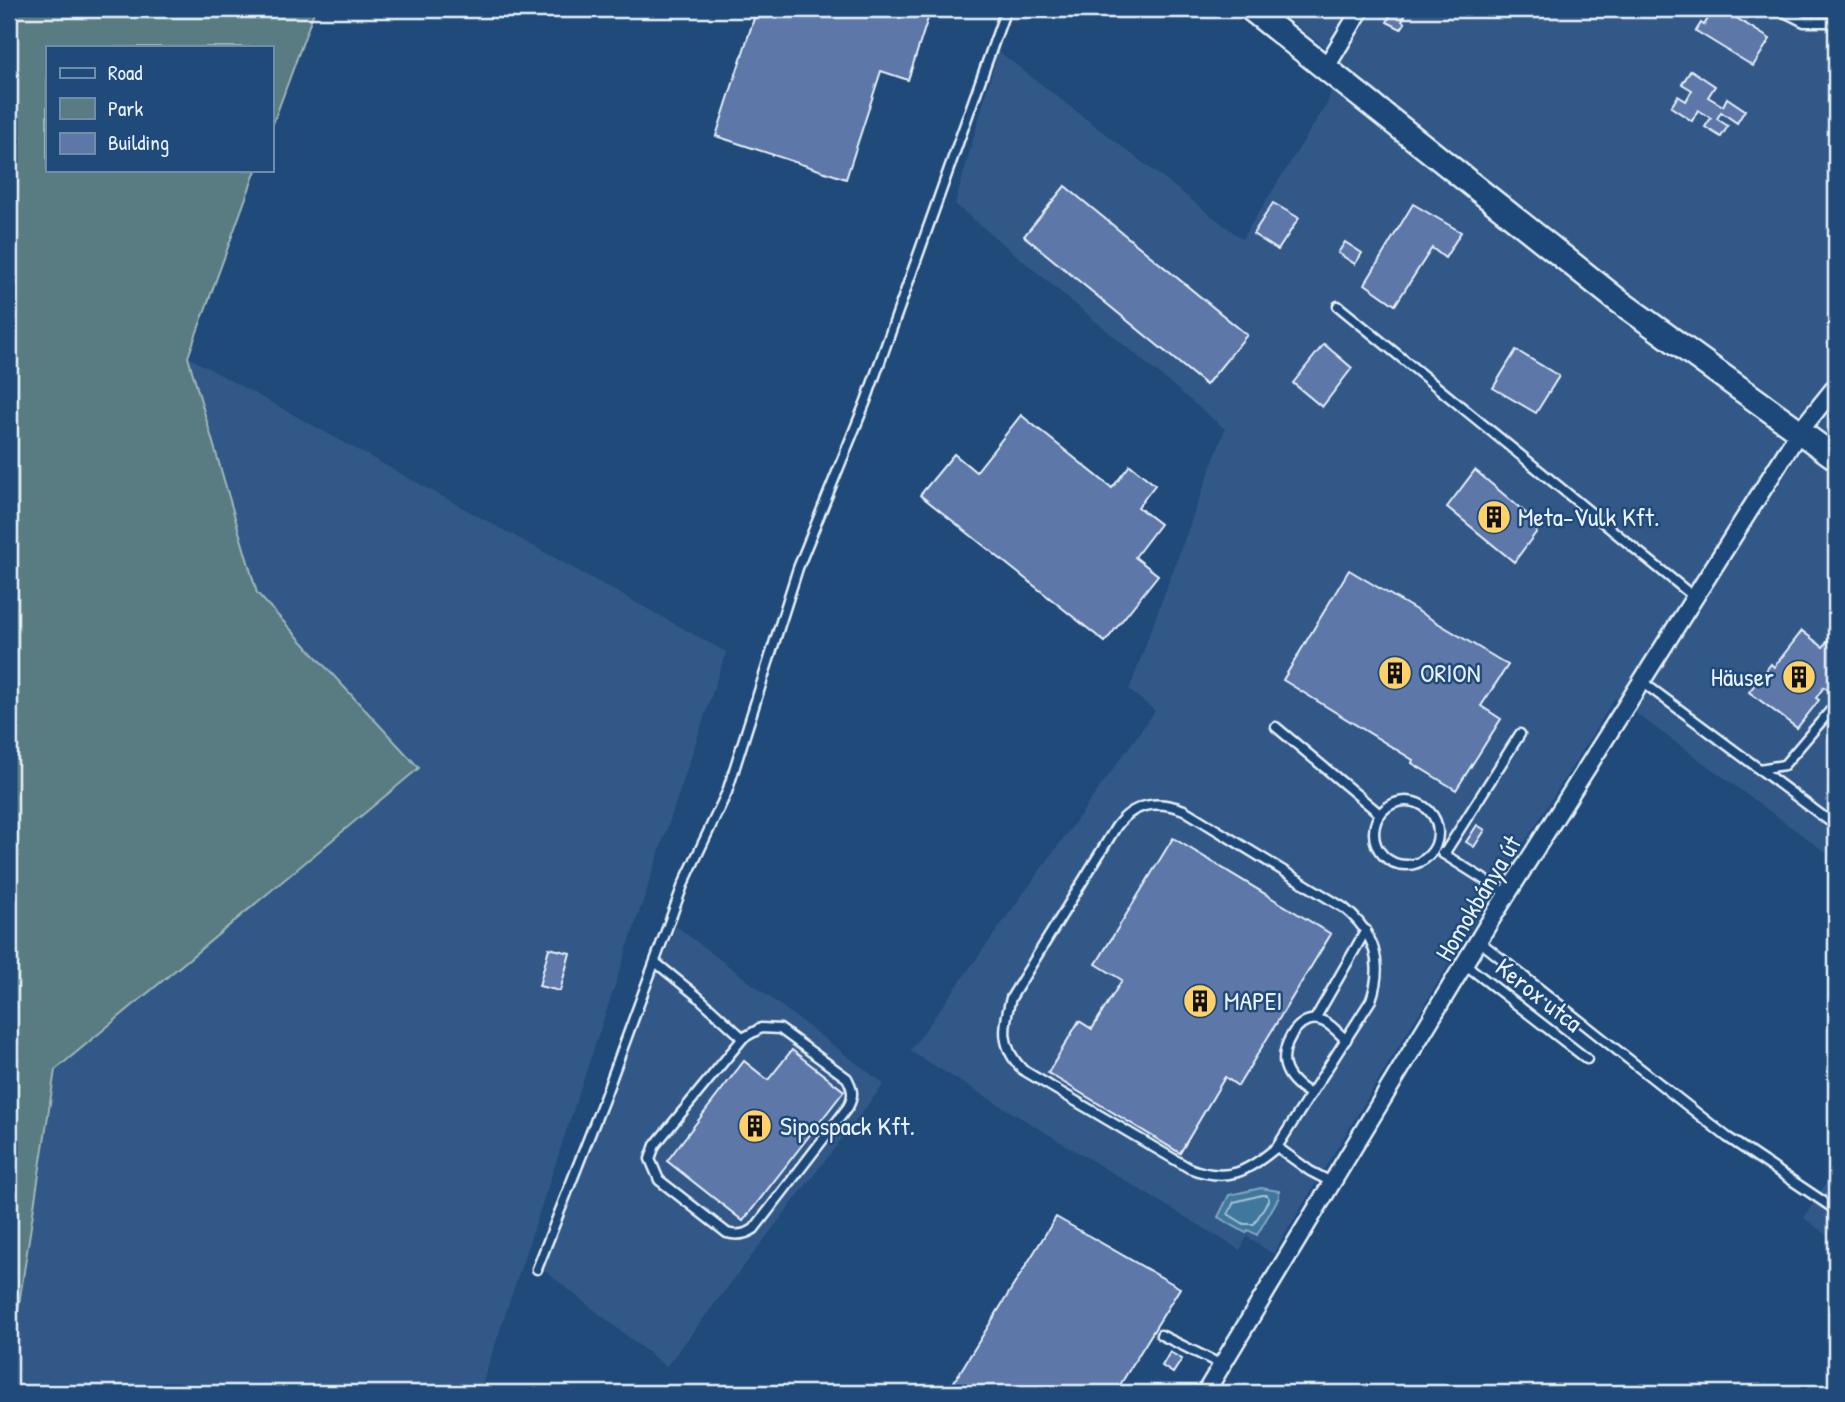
<svg xmlns="http://www.w3.org/2000/svg" width="1845" height="1402" viewBox="0 0 1845 1402" font-family="'Patrick Hand',sans-serif">
<rect width="100%" height="100%" fill="#1f4a7a"/>
<filter id="ink" filterUnits="userSpaceOnUse"><feTurbulence type="fractalNoise" baseFrequency=".0143" numOctaves="2"/><feDisplacementMap in="SourceGraphic" scale="14" xChannelSelector="R" yChannelSelector="G"/><feConvolveMatrix kernelMatrix="1 2 1 2 8 2 1 2 1" color-interpolation-filters="sRGB"/></filter>
<g filter="url(#ink)">
<!-- built -->
<g fill="#315888">
<path d="M1275,9H1836V860L1615,698L1455,954L1273,1254L1247,1237L1240,1250L910,1051L1155,711L1129,690L1225,429L955,204L998,51L1242,239L1328,102L1338,58Z"/>
<path d="M188,357L726,652L479,1393H9V1369L55,1070L418,768L257,593Z"/>
<path d="M676,926L884,1084L666,1367L544,1270Z"/>
<path d="M1836,1167V1242L1804,1218Z"/>
</g>
<!-- green -->
<path fill="#587c81" stroke="#a0b6bc" stroke-width="2" d="M9,9H315L271,129V47H47V170H256L188,357L257,593L419,768L55,1070L9,1369Z"/>
<!-- water -->
<path fill="#41789d" stroke="#84a8c1" stroke-width="2" d="M1261,1188L1279,1191V1197L1257,1235L1248,1230L1246,1233L1218,1217L1229,1195Z"/>
<g fill="none" stroke-linecap="round" stroke-linejoin="round">
<!-- shore -->
<path stroke="#a5c1d4" stroke-width="2" d="M1262,1195H1267L1269,1199L1254,1224H1244L1228,1214L1234,1202Z"/>
</g>
<!-- building -->
<g fill="#5c77a8" stroke="#e8f1f8" stroke-width="2">
<path d="M757,9H931L908,80L881,71L846,179L716,136Z"/>
<path d="M1377,9H1408L1402,21L1405,23L1401,29L1387,22L1390,16Z"/>
<path d="M1714,9H1722L1770,39L1753,66L1696,31L1701,23L1704,25Z"/>
<path d="M1691,70L1715,86L1708,97L1723,106L1727,98L1745,110L1737,123L1721,112L1717,119L1728,126L1721,137L1705,127L1711,118L1698,110L1692,121L1671,107L1678,96L1686,101L1692,90L1682,84Z"/>
<path d="M1065,186L1247,335L1206,385L1024,236Z"/>
<path d="M1273,203L1299,218L1278,250L1253,234Z"/>
<path d="M1413,204L1461,232L1445,258L1432,248L1395,305L1365,284Z"/>
<path d="M1345,242L1362,253L1355,264L1338,253Z"/>
<path d="M1324,344L1352,368L1322,407L1293,383Z"/>
<path d="M1516,350L1559,376L1536,413L1493,388Z"/>
<path d="M1021,415L1112,488L1130,465L1155,485L1138,507L1160,524L1135,557L1158,575L1105,642L920,495L954,454L976,472Z"/>
<path d="M1475,470L1541,526L1514,562L1447,507Z"/>
<path d="M1349,570L1508,665L1481,706L1501,719L1456,790L1412,763L1413,760L1283,680Z"/>
<path d="M1836,630V691L1834,694L1824,687L1816,698L1819,700L1797,728L1749,692L1771,664L1774,667L1802,631L1823,647Z"/>
<path d="M1477,825L1485,830L1474,847L1466,842Z"/>
<path d="M1173,838L1331,934L1238,1086L1225,1077L1180,1153L1048,1073L1079,1021L1092,1029L1122,980L1096,964Z"/>
<path d="M549,948L570,953L560,991L539,986Z"/>
<path d="M792,1050L844,1091L743,1221L667,1161L744,1061L768,1080Z"/>
<path d="M1056,1217L1180,1288L1115,1393H947Z"/>
<path d="M1170,1352L1182,1359L1173,1373L1162,1366Z"/>
</g>
<g fill="none" stroke-linecap="round" stroke-linejoin="round">
<!-- service casing -->
<g stroke="#e8f1f8" stroke-width="13">
<g id="service">
<path d="M1778,9L1804,22H1836"/>
<path d="M1338,306L1694,597"/>
<path d="M1641,681L1836,826"/>
<path d="M1276,727L1380,814"/>
<path d="M1759,769L1784,765L1836,704"/>
<circle cx="1406" cy="833" r="32"/>
<path d="M1442,853L1507,894"/>
<path d="M1444,854L1520,734"/>
<path d="M1479,941L1727,1137L1836,1210"/>
<path d="M655,962L697,996L743,1038L761,1028L780,1029L847,1078C853,1089 854,1096 848,1107L754,1229C745,1235 737,1236 727,1233L659,1180L650,1159L655,1145L743,1038"/>
<path d="M1466,965L1587,1059"/>
<path d="M1315,1019L1366,930"/>
<path d="M1311,1094C1300,1088 1289,1080 1285,1066C1280,1048 1297,1015 1319,1020C1330,1022 1338,1033 1346,1040"/>
<path d="M1277,1147C1247,1172 1228,1183 1189,1168L1023,1070C1000,1047 1003,1027 1011,998L1116,827C1133,803 1158,800 1184,810L1344,908C1374,932 1384,963 1371,1000L1277,1147L1310,1171L1333,1183"/>
<path d="M537,1269L604,1099L683,885L727,792L798,568L866,401L1006,9"/>
<path d="M1161,1335L1222,1365"/>
</g>
</g>
<!-- minor casing -->
<g stroke="#e8f1f8" stroke-width="21">
<g id="minor">
<path d="M1326,67L1361,9"/>
<path d="M1205,1393L1487,926L1799,432L1836,386"/>
</g>
</g>
<!-- secondary casing -->
<g stroke="#e8f1f8" stroke-width="28">
<path id="secondary" d="M1251,9L1616,299L1836,458"/>
</g>
<!-- service -->
<use href="#service" stroke="#1f4a7a" stroke-width="8"/>
<!-- minor -->
<use href="#minor" stroke="#1f4a7a" stroke-width="16"/>
<!-- secondary -->
<use href="#secondary" stroke="#1f4a7a" stroke-width="23"/>
</g>
</g>
<!-- icons -->
<defs>
<g id="building-disc" transform="scale(1.75)"><circle r="9.5" fill="#ffd166" stroke="#1f4a7a"/><path d="M-4-6H4V6H1V3H-1V6H-4ZM-2.5-4.3h1.7v1.8h-1.7ZM.8-4.3h1.7v1.8H.8ZM-2.5-1h1.7V.8h-1.7ZM.8-1h1.7V.8H.8Z" fill="#111"/></g>
</defs>
<g fill-rule="evenodd">
<use href="#building-disc" x="1494" y="517"/>
<use href="#building-disc" x="1395" y="673"/>
<use href="#building-disc" x="1799" y="677"/>
<use href="#building-disc" x="1200" y="1001"/>
<use href="#building-disc" x="755" y="1126"/>
</g>
<g text-anchor="middle" stroke-width="5" stroke-linejoin="round" paint-order="stroke">
<!-- poi labels -->
<g font-size="26" fill="#e8f1f8" stroke="#1f4a7a" text-anchor="start">
<text x="1518" y="526">Meta-Vulk Kft.</text>
<text x="1420" y="682">ORION</text>
<text x="1774" y="686" text-anchor="end">Häuser</text>
<text x="1224" y="1010">MAPEI</text>
<text x="780" y="1135">Sipospack Kft.</text>
</g>
<!-- street labels -->
<g font-size="26" fill="#e8f1f8" stroke="#1f4a7a">
<text transform="translate(1478 898) rotate(-59)" y="9">Homokbánya út</text>
<text transform="translate(1539 995) rotate(38)" y="9">Kerox utca</text>
</g>
</g>
<!-- margin -->
<rect width="1845" height="1402" fill="none" stroke="#1f4a7a" stroke-width="35"/>
<rect x="18" y="18" width="1810" height="1367" fill="none" stroke="#e8f1f8" stroke-width="2.5" filter="url(#ink)"/>
<!-- legend -->
<rect x="46" y="46" width="228" height="126" fill="#1f4a7a" stroke="#6f8dac" stroke-width="2"/>
<rect x="60" y="68" width="35" height="10" fill="#1f4a7a" stroke="#6f8dac" stroke-width="2"/>
<text x="108" y="80" font-size="21" fill="#e8f1f8">Road</text>
<rect x="60" y="98" width="35" height="21" fill="#587c81" stroke="#6f8dac" stroke-width="2"/>
<text x="108" y="116" font-size="21" fill="#e8f1f8">Park</text>
<rect x="60" y="133" width="35" height="21" fill="#5c77a8" stroke="#6f8dac" stroke-width="2"/>
<text x="108" y="150" font-size="21" fill="#e8f1f8">Building</text>
</svg>
